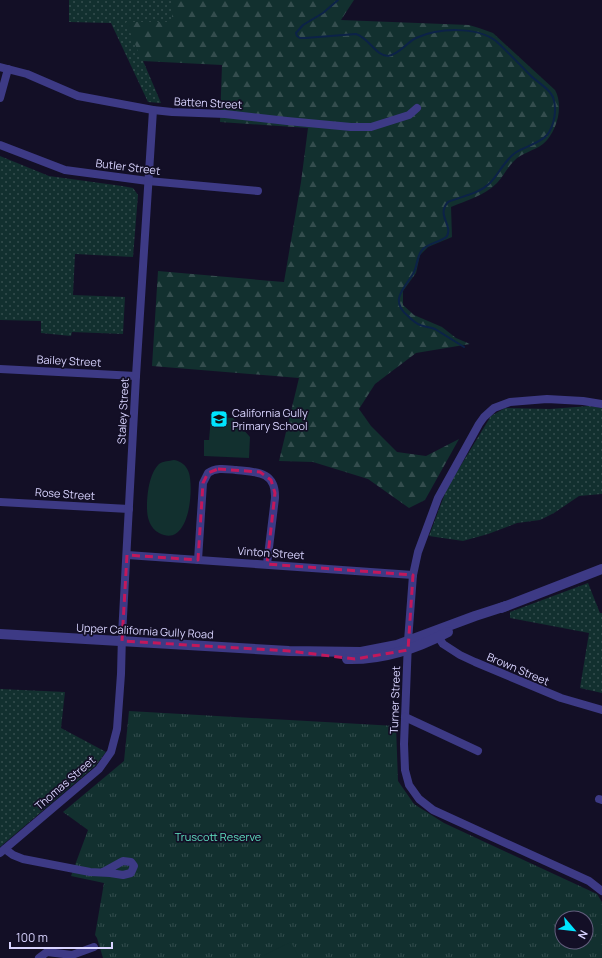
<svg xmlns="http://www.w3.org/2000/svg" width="602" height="958" viewBox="0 0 602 958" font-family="Manrope,sans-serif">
<defs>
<pattern id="grass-dots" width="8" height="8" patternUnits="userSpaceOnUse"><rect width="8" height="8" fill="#12302f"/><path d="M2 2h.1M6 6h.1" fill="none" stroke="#344d4e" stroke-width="1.8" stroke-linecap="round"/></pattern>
<pattern id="forest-firs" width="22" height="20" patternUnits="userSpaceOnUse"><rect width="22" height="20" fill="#12302f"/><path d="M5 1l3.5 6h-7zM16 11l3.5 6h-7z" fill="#344d4e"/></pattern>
<pattern id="park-tufts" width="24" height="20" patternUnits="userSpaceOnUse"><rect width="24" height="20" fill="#12302f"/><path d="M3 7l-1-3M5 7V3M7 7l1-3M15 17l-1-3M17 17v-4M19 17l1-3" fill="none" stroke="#344d4e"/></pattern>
</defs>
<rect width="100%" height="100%" fill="#130f26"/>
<!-- grass -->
<g fill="url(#grass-dots)">
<path d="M69,0H172V22L127,23L161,103L148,102L111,23L69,22Z"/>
<path d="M0,156L49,176L122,186L133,188L138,195L133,257L75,254L73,295L125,297L123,334L72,332L71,336L41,333V321L0,320Z"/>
<path d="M589,406L602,408V494L579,496L554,513L540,520L517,523L488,534L463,541L429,536L447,488L491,416L505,408L550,409Z"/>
<path d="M588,583L600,613H602V693L580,688L589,633L510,618V612Z"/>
<path d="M0,689L65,692L61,728L106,752L95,766L0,847Z"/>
</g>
<!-- forest -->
<path fill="url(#forest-firs)" d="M172,0H354L341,20L469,25L479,28L493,33L555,90C564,106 557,132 543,144C534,151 521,153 514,161C507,168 503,177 497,183C484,196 467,200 451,207L452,237L428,247L420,255L416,273L403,291V305L414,315L442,327L456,338L470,344L416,353L375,384L359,409L371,426L397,452L426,456L459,439L425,500L409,508L368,479L313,462L279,461L299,378L152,366L158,271L284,282L301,182L308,128L220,122L222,65L142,61L126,22H172Z"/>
<!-- park -->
<path fill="url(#park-tufts)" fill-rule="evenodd" d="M129,711L396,726L398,781L414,804L444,823L597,894L602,902V958H103L97,938L95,935L104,883L71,876L88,830L63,812L124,761ZM562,918H586V942H562Z"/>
<!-- pitch -->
<g fill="#12302f">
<path d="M211,417L233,418L250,437L249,458L204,456V440H209Z"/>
<path d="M174,460C181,461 187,466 189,473C194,490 189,549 159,533C150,528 147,518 147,508C147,494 149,474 159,464C163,461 169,461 174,460Z"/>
<path d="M291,942L299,958H258Z"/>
</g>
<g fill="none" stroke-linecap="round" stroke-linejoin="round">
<!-- stream -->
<path stroke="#0c2248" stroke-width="2" d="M338,0L323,13L303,25L296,33L297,36L300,38H305L356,34C369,38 376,56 388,56C399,55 407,42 416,38C438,28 476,26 496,41C508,52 519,64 531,76C537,82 549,88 553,97C557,108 555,125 547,135C539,144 525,146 515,153C504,161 499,174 490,183C479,194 462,196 448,202C436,215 453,225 447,236C444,241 429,243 423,249C416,256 418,266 413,274C404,289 389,300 408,316C411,319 415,323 420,325C425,327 430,327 435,329L464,347"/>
<!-- minor -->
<g stroke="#3d3a85" stroke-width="8">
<path d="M0,67L27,74L78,96L153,110L172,112L225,114L287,121L351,127H371L409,115L417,108"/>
<path d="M0,98L8,69"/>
<path d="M0,145L65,170L148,181L258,191"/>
<path d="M0,369L136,376"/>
<path d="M602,404L583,401L547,399L510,402L494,408L484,417L479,424L438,498L418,552L413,575L408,641L404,744L405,770L409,785L419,799L433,810L589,881L602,891"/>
<path d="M0,502L129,509"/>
<path d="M127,555L413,575"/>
<path d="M198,560L203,483L208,473C216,467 226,469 236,470C256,472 276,471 275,498L267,564"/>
<path d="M435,632L443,644L460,655L475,662L561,698L602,710"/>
<path d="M405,717L478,751"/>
<path d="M599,799L602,800"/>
<path d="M5,849L13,855L23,859L90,872L110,873L123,875L131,873L134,866L131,862L123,861L103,872"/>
<path d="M0,853L99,769L111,752L117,729L121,674L122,635L136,376L153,110"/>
<path d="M39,958L47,952L72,955L94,947"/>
</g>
<!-- tertiary -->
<g stroke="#3d3a85" stroke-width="10">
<path d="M501,608L602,569"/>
<path d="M0,634L289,651L361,652L397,645L475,616L506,606"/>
<path d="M347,659C383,660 416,649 448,632"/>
</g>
</g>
<!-- marked area -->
<path fill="none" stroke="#c2185b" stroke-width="3" stroke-dasharray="8 5" stroke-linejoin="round" d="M218,469L260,472L271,480L275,493L267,564L413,575L408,650L355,659L289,651L122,641L127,555L198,560L203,483L208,473Z"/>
<!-- icons -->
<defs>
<g id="school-square" transform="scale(0.9)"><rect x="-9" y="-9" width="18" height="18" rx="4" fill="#00e5ff" stroke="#130f26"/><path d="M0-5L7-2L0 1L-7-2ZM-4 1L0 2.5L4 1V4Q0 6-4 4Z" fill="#111"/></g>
</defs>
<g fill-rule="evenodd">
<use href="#school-square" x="219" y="419"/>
</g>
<g text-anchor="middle" stroke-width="3.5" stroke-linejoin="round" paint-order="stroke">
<!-- street labels -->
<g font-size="11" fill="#d9d4ff" stroke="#130f26">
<text transform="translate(208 103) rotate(3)" y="4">Batten Street</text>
<text transform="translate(128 167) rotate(7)" y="4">Butler Street</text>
<text transform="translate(69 361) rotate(3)" y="4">Bailey Street</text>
<text transform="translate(123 411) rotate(-87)" y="4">Staley Street</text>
<text transform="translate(65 494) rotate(4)" y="4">Rose Street</text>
<text transform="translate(271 553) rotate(4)" y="4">Vinton Street</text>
<text transform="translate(145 631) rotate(3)" y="4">Upper California Gully Road</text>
<text transform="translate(518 669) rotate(23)" y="4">Brown Street</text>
<text transform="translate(395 700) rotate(-88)" y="4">Turner Street</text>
<text transform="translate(65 783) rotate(-41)" y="4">Thomas Street</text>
</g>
<!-- poi labels -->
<g font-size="11" fill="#d9d4ff" stroke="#130f26" text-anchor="start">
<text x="232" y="417">California Gully<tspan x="232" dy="13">Primary School</tspan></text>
</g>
<!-- park labels -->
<g font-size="11" fill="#5fe0c0" stroke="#130f26">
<text x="218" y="841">Truscott Reserve</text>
</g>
</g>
<!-- north arrow -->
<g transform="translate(574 930) rotate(118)"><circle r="19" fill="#130f26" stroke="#625e7d"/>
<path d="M0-3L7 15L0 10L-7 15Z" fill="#00e5ff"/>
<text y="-6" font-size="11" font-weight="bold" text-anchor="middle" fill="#d9d4ff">N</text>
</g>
<!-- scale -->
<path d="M10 942v6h102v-6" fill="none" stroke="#d9d4ff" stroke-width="2"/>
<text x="16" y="942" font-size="12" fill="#d9d4ff" stroke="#130f26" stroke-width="3" paint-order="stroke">100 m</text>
</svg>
